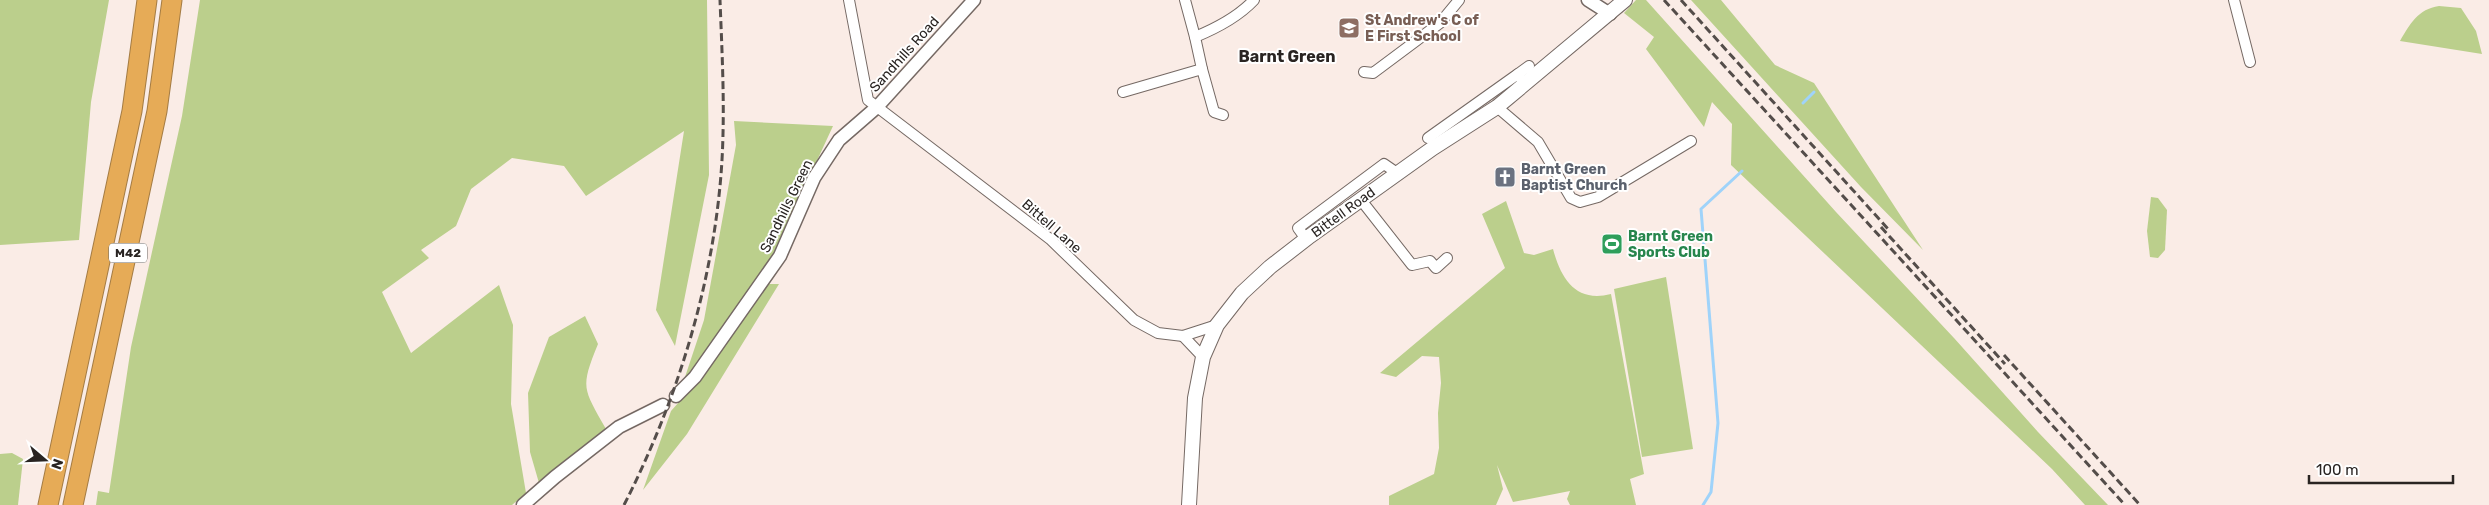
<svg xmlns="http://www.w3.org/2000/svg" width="2489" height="505" viewBox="0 0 2489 505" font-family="Rubik,sans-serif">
<rect width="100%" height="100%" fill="#faece6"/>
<!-- green -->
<g fill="#bbcf8c">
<path d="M0,0H109L91,102L79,240L0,245Z"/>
<path d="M200,0H707L709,175L675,346L656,310L684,131L586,196L564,166L512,158L471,189L456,226L421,250L429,258L382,292L411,353L499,285L513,325L511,404L526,493L512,505H96L98,491L109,493L131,347L182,116Z"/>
<path d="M1636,0H1646L1836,212L1954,338L2038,432L2108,505H2085L2052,469L1731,165L1732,124L1712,102L1704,127L1646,49L1654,37L1624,13Z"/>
<path d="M1691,0H1721L1775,65L1814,83L1923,250L1861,187Z"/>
<path d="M2439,6L2461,8L2476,31L2482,54L2400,41C2410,24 2418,9 2439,6Z"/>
<path d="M734,121L833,126L771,260L689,379L685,377L704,320L736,145Z"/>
<path d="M2151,197L2158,198L2167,210L2165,250L2158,258L2150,257L2147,231Z"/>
<path d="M1506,201L1524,253L1534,255L1553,249C1561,279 1576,303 1611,294L1644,474L1630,479L1636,505H1570L1567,499L1570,491L1513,502L1497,465L1503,489L1496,505H1389V496L1434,474L1439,448L1438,413L1441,383L1439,357L1422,356L1396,377L1380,373L1505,268L1482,214Z"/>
<path d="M1666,277L1693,449L1642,457L1614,289Z"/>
<path d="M768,284H779L687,434L643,490L671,411L687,393Z"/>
<path d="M585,316L598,344C580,388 583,388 606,429L539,483L530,452L528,393L549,337Z"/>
<path d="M12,453L23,459L18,505H0V454Z"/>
</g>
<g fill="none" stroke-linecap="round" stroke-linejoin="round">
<!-- stream -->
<g stroke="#9fd3fa" stroke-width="3">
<path d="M1803,103L1814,92"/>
<path d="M1703,505L1711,492L1718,423L1701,209L1742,171"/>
</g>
<!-- minor casing -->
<g stroke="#756964" stroke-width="12">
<g id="minor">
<path d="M849,0L868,100L1050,239L1134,320L1158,333L1183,336L1217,325"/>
<path d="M1185,0L1195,37"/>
<path d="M2234,0L2250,62"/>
<path d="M1202,69L1214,112L1223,115"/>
<path d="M1364,72L1373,73L1440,23L1459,0"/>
<path d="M1521,79L1518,74L1529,66"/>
<path d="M1123,92L1202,69L1195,37C1217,28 1238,17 1254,0"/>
<path d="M1497,107L1538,142L1571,198L1580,202L1598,197L1691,141"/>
<path d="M1428,138L1518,74"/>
<path d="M1361,200L1412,265L1430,261L1436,268L1447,258"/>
<path d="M1306,239L1298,228L1384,164L1397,173"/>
<path d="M1183,336L1203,357"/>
</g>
</g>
<!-- tertiary casing -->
<g stroke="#756964" stroke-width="15">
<g id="tertiary">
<path d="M1588,0L1610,14"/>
<path d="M676,396L695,377L780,256L814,178L839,140L877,107L974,0"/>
<path d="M523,505L555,477L619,427L663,405"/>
</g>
</g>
<!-- secondary casing -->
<g stroke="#756964" stroke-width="16">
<path id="secondary" d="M1189,505L1195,398L1203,357L1217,325L1242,293L1270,267L1310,236L1433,148L1497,107L1625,0"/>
</g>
<!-- motorway casing -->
<g stroke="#a47c44" stroke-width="21">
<g id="motorway">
<path d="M48,505L132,111L147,0"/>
<path d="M73,505L157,111L172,0"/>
</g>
</g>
<!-- minor -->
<use href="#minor" stroke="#fff" stroke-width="10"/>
<!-- tertiary -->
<use href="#tertiary" stroke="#fff" stroke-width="12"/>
<!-- secondary -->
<use href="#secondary" stroke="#fff" stroke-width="14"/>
<!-- motorway -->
<use href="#motorway" stroke="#e6ab57" stroke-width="19"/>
<!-- rail -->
<g stroke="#544d4a" stroke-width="3" stroke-dasharray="8 4" stroke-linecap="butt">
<path d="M1664,0L2125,505"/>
<path d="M1681,0L1889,230"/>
<path d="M1881,227L2005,364"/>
<path d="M2004,355L2140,505"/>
<path d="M624,505C678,399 715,279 722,160C725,106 722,53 720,0"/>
</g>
</g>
<!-- icons -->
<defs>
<g id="school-square" transform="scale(1.125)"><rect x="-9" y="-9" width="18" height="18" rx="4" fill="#8d6e63" stroke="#fff"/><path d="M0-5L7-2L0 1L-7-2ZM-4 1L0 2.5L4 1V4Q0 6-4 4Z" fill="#fff"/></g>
<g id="church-square" transform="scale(1.125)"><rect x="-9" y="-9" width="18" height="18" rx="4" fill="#6b7280" stroke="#fff"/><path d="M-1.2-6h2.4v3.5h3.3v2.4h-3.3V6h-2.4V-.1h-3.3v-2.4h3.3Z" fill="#fff"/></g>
<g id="stadium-square" transform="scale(1.125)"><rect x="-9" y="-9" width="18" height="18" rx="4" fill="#2e9e5b" stroke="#fff"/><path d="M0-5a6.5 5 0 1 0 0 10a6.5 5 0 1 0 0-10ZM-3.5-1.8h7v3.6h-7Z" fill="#fff"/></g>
</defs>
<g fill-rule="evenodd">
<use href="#school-square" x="1349" y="28"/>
<use href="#church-square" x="1505" y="177"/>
<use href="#stadium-square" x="1612" y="244"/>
</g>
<g text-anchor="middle" stroke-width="4" stroke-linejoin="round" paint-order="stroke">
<!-- shield labels -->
<rect fill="#fff" stroke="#696664" stroke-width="1" x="109" y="243.5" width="38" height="19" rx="4"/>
<g font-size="12" font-weight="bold" fill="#292422">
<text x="128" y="257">M42</text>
</g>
<!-- education labels -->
<g font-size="14" font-weight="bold" fill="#785e54" stroke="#fff" text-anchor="start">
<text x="1365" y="25">St Andrew's C of<tspan x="1365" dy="16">E First School</tspan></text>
</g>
<!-- street labels -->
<g font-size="14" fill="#292422" stroke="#fff">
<text transform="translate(904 54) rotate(-48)" y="5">Sandhills Road</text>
<text transform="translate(786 206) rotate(-64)" y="5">Sandhills Green</text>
<text transform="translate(1343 212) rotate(-36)" y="5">Bittell Road</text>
<text transform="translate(1052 226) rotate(41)" y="5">Bittell Lane</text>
</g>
<!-- worship labels -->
<g font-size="14" font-weight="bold" fill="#5b616d" stroke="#fff" text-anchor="start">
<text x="1521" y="174">Barnt Green<tspan x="1521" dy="16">Baptist Church</tspan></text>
</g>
<!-- leisure labels -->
<g font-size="14" font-weight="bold" fill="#27864d" stroke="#fff" text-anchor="start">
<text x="1628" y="241">Barnt Green<tspan x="1628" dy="16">Sports Club</tspan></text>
</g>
<!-- quarter labels -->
<g font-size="16" font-weight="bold" fill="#292422" stroke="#fff">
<text x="1287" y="62">Barnt Green</text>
</g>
</g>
<!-- north arrow -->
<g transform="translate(45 460) rotate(109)" stroke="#ffffff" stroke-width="4" paint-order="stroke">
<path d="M0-4L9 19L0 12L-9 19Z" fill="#292422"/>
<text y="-8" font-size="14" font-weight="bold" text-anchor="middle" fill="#292422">N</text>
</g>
<!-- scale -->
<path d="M2309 475v8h144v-8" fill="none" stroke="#292422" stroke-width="2.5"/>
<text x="2316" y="475" font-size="15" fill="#292422" stroke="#ffffff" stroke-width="4" paint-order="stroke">100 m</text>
</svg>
